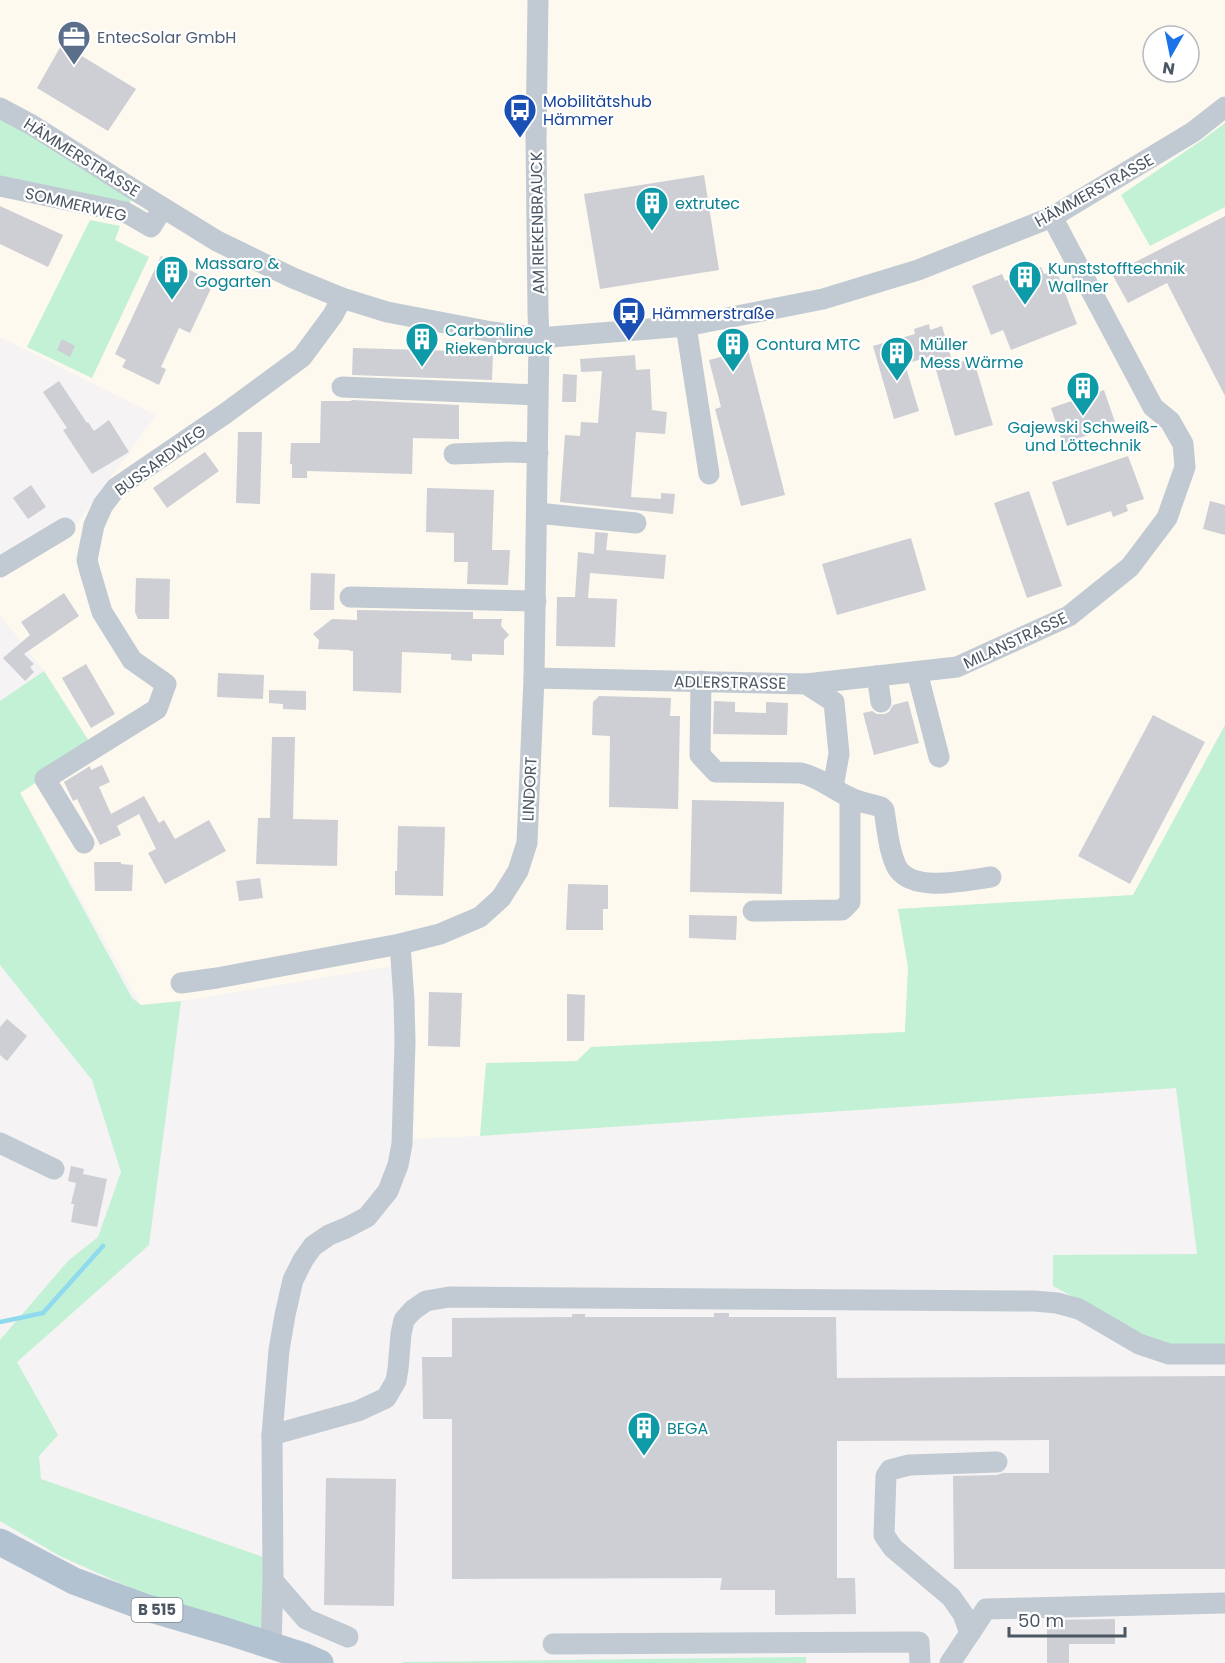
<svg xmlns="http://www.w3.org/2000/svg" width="1225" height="1663" viewBox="0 0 1225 1663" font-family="Poppins,sans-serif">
<rect width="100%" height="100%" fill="#f5f3f3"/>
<!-- commercial -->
<path fill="#fdf9ef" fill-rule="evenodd" d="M0,0H1225V725L1133,895L898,909L908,967L905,1032L591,1047L577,1061L486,1063L480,1136L412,1139L414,1120L412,963L181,1001L141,1005L20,792L92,745L44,671L0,615V576L66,539L156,415L0,337ZM1153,36H1189V72H1153Z"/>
<!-- green -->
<g fill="#c3f1d5">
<path d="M0,113L136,191L125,212L0,186Z"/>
<path d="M1225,123V207L1150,246L1121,195L1205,138Z"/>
<path d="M90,220L120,226L115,240L149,257L92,378L27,347Z"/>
<path d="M44,671L92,746L20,793L132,998L141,1005L181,1001L149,1245L17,1362L58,1435L39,1456L41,1479L266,1558L261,1628L147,1595L60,1556L0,1521V1340L68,1261L98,1237L121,1172L92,1080L0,965V701Z"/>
<path d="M1225,725V1346H1165L1130,1328L1053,1286V1255L1197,1254L1176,1088L480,1136L486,1063L577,1061L591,1047L905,1032L908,967L898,909L1133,895Z"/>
<path d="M806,1657V1663H403V1662Z"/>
</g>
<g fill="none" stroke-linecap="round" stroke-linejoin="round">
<!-- stream -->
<path stroke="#90daee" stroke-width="4.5" d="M0,1322L43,1313L103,1246"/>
</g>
<!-- building -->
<g fill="#cdcfd5">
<path d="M62,44L136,89L108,131L37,88Z"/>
<path d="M704,175L719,270L600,289L584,194Z"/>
<path d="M0,206L63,235L48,267L0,244Z"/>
<path d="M1225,216V396L1167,283L1128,303L1112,274Z"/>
<path d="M161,256L214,282L190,333L179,328L161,367L166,369L159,385L122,367L126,360L115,354Z"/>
<path d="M1041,267L1044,274L1056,270L1077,324L1011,350L1003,330L991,335L972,286L1002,274L1005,281Z"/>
<path d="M929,324L930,330L942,326L953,364L973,358L993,425L955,436L932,356L905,364L919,411L894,419L873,346L915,334L914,329Z"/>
<path d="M62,339L75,346L70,357L57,350Z"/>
<path d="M353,348L493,352L492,380L352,375Z"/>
<path d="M748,350L785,495L741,506L715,409L721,407L709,360Z"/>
<path d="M635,355L636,370L650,369L652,410L667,412L665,434L636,432L631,497L661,499V493L675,494L673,514L560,502L565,435L580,436L581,422L598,423L602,371L581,372L580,359Z"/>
<path d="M563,374L577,375L576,402H562Z"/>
<path d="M59,381L87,423L88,422L94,431L109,420L129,452L92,474L63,430L67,428L43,392Z"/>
<path d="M1104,390L1116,425L1063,444L1051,408Z"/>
<path d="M352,400L459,405V439L413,438L412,474L307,471V478H292V464H290L291,443H320L321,401H351Z"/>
<path d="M238,432H262L260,504L236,503Z"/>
<path d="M205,452L219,471L167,508L153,488Z"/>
<path d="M1128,456L1144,499L1126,505L1128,511L1113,517L1111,511L1067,526L1052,482Z"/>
<path d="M31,485L46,507L28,519L13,498Z"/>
<path d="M427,488L494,490L492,550H510L508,585L467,584L468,562H454V533L426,532Z"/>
<path d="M1029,491L1062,586L1027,598L994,503Z"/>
<path d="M1210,501L1225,505V535L1203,529Z"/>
<path d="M595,532L608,533L606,550L666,555L664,579L590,573L588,598L617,599L615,647L556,646L557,597H575L578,552L594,554Z"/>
<path d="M911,538L926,590L837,615L822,564Z"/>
<path d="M311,573L335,574L334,610H310Z"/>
<path d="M136,578L170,579L169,619H138L135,612Z"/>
<path d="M64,593L79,616L24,654L34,664L30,667L34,672L25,681L3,658L30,635L21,622Z"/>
<path d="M357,610L473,612V619H502L501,626L509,635L504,640V655L472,654V661L451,660V654L402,652L401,693L353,691V651H350L349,650L318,649L319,640L313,634L332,619L357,620Z"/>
<path d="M86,664L115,714L91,728L62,678Z"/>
<path d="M218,673L264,675L263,699L217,697Z"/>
<path d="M269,690L306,691V710L283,709V704L269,703Z"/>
<path d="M599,696L671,698L670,716H680L678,809L609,807L610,736L592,735L593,702Z"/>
<path d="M714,701L735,702V712L766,713V702L788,703L787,735L713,734Z"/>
<path d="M908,701L919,743L874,755L863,713L872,711L877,714H884L889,712L893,705Z"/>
<path d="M1153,715L1205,742L1130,884L1078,856Z"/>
<path d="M272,737H295L293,819L338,820L337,866L256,864L258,818H270Z"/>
<path d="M102,765L110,782L99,787L111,814L144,796L159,823L164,820L175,839L209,820L226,851L165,884L148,853L156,849L139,814L117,826L121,835L100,845L77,799L73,801L64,782L90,766L91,770Z"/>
<path d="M692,800L784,802L782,894L690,892Z"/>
<path d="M398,826L445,827L443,896L395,895V871H397Z"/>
<path d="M94,862H121V864L133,865L132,891H95Z"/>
<path d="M260,878L263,898L239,901L236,881Z"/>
<path d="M568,884L608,885V909H603V930H566Z"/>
<path d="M689,915L737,916L736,940L689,938Z"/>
<path d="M429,992L462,993L460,1047L428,1046Z"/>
<path d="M567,994L585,995L584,1041H567Z"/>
<path d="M7,1019L27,1036L7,1061L0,1055V1027Z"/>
<path d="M71,1166L84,1169L83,1174L107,1179L97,1227L71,1222L74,1204H71L76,1183L68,1181Z"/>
<path d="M714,1313H729V1317H836L837,1378L1225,1376V1569H954L953,1476L997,1475L1003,1473H1049V1440L837,1441V1578H855L856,1614L775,1615V1590H720L722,1578L452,1579V1419H423L422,1357H452V1318L572,1317V1314H585V1317H714Z"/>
<path d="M326,1478L396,1479L394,1606L324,1605Z"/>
<path d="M1115,1619V1644H1069V1663H1047V1620Z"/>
</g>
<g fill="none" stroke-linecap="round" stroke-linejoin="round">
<!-- minor -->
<g stroke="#c1cad2" stroke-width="21">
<path d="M0,108L32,125L136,191L217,241L293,278L342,298L387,312L492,332L539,338L686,326L823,299L918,270L1052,217L1193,132L1225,107"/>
<path d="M0,186L125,212L151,227L163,208"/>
<path d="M686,326L709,474"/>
<path d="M342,387L538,395"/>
<path d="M454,454L510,452L538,453"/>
<path d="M537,513L636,523"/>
<path d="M0,567L65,528"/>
<path d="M350,597L536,601"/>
<path d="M917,672L939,757"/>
<path d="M877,676L881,702"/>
<path d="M534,678L806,684L834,702L839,754L833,787"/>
<path d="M701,681L700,755L716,772L801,773C819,777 832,789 849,797C858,802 871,804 881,807L884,810C887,827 889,855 898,869C915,893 967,880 991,877"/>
<path d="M806,684L957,667L1069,616L1130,567L1167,518L1185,467L1183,444L1170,421L1153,407L1052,217"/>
<path d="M84,843L45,779L157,709L166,684L132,660L102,612L89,568L87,560L94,525L103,505L116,488L226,413L302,357L333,315L342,298"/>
<path d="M753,911L842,910L850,902V798"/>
<path d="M181,983L217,978L400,944L440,934L480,917L501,898L518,871L527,843L534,678L539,338L538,313L536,139L538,0"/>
<path d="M0,1143L54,1169"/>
<path d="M272,1435L358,1411L386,1398L396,1381L398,1369L401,1334L404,1320L413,1310L426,1301L449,1297L1034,1301L1057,1303L1079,1309L1139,1344L1169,1354H1225"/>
<path d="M273,1581L306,1619L348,1637"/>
<path d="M970,1633L963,1614L951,1597L893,1548L884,1535L886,1476L890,1470L909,1465L997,1462"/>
<path d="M553,1644L919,1642L920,1663"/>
<path d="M271,1645L273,1581L272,1435L279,1350L285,1315L293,1280L303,1260L313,1246L329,1235L346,1228L367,1217L388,1191L398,1165L402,1144L405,1042L404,1000L400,944"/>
<path d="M950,1663L986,1609L1225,1603"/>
</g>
<!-- major -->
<path stroke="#b3c2d1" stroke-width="27" d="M0,1542L74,1581L144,1607L226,1631L304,1656L320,1663"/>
</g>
<!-- icons -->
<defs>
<g id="office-pin" transform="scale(1.725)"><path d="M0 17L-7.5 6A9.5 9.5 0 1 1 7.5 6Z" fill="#5c6f8a" stroke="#fff"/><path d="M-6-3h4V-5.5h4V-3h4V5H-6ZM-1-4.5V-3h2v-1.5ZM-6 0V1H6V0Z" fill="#fff"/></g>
<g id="bus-pin" transform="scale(1.725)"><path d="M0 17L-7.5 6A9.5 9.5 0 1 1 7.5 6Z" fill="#1a4fb4" stroke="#fff"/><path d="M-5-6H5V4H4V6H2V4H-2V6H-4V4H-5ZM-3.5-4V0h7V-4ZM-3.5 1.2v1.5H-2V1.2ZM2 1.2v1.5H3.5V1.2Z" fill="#fff"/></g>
<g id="building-pin" transform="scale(1.725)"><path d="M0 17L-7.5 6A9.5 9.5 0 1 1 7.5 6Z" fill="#0f9aa8" stroke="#fff"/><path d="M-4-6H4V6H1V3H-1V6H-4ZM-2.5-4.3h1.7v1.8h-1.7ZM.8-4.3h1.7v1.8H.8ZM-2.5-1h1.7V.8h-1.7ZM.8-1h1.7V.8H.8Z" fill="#fff"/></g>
</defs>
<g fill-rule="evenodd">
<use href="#office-pin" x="74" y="37"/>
<use href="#bus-pin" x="520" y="110"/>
<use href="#building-pin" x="652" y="203"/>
<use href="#building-pin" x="172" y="272"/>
<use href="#building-pin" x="1025" y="277"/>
<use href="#bus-pin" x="629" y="313"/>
<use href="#building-pin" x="422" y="339"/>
<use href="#building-pin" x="733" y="344"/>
<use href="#building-pin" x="897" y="353"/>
<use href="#building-pin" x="1083" y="388"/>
<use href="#building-pin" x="644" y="1428"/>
</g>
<g text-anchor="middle" stroke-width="4.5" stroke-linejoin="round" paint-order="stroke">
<!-- shield labels -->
<rect fill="#fff" stroke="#808990" stroke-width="1.5" x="131.5" y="1598" width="51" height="24" rx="4.5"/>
<g font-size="15" font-weight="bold" fill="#4a5661">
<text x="157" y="1615">B 515</text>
</g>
<!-- service labels -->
<g font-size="16" fill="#4e5e75" stroke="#fff" text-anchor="start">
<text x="97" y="43">EntecSolar GmbH</text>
</g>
<!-- transit labels -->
<g font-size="16" fill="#164399" stroke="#fff" text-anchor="start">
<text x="543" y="107">Mobilitätshub<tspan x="543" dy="18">Hämmer</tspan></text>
<text x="652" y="319">Hämmerstraße</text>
</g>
<!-- street labels -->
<g font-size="16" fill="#4a5661" stroke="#fff">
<text transform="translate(82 157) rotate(32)" y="6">HÄMMERSTRASSE</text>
<text transform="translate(1094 190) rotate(-29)" y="6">HÄMMERSTRASSE</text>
<text transform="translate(76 204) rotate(13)" y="6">SOMMERWEG</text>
<text transform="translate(537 223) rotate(-91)" y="6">AM RIEKENBRAUCK</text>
<text transform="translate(160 460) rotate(-36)" y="6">BUSSARDWEG</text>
<text transform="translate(1015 640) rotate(-25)" y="6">MILANSTRASSE</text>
<text transform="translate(730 682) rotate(1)" y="6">ADLERSTRASSE</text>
<text transform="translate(529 789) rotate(-87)" y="6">LINDORT</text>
</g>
<!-- culture labels -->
<g font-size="16" fill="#0d838f" stroke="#fff" text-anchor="start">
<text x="675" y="209">extrutec</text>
<text x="195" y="269">Massaro &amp;<tspan x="195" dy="18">Gogarten</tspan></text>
<text x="1048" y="274">Kunststofftechnik<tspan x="1048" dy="18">Wallner</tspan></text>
<text x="445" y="336">Carbonline<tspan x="445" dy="18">Riekenbrauck</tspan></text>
<text x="756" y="350">Contura MTC</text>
<text x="920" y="350">Müller<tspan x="920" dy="18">Mess Wärme</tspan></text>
<text x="1083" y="433" text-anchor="middle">Gajewski Schweiß-<tspan x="1083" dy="18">und Löttechnik</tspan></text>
<text x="667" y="1434">BEGA</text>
</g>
</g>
<!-- north arrow -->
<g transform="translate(1171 54) rotate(189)"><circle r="28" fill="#ffffff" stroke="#b7bbc0" stroke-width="1.5"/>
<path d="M0-4.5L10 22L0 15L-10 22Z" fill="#1a73e8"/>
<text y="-9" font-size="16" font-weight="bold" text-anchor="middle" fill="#4a5661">N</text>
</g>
<!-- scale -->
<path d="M1009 1627v9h116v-9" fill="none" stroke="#4a5661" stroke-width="3"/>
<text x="1018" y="1627" font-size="18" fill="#4a5661" stroke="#ffffff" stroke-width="4.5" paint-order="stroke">50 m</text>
</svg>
